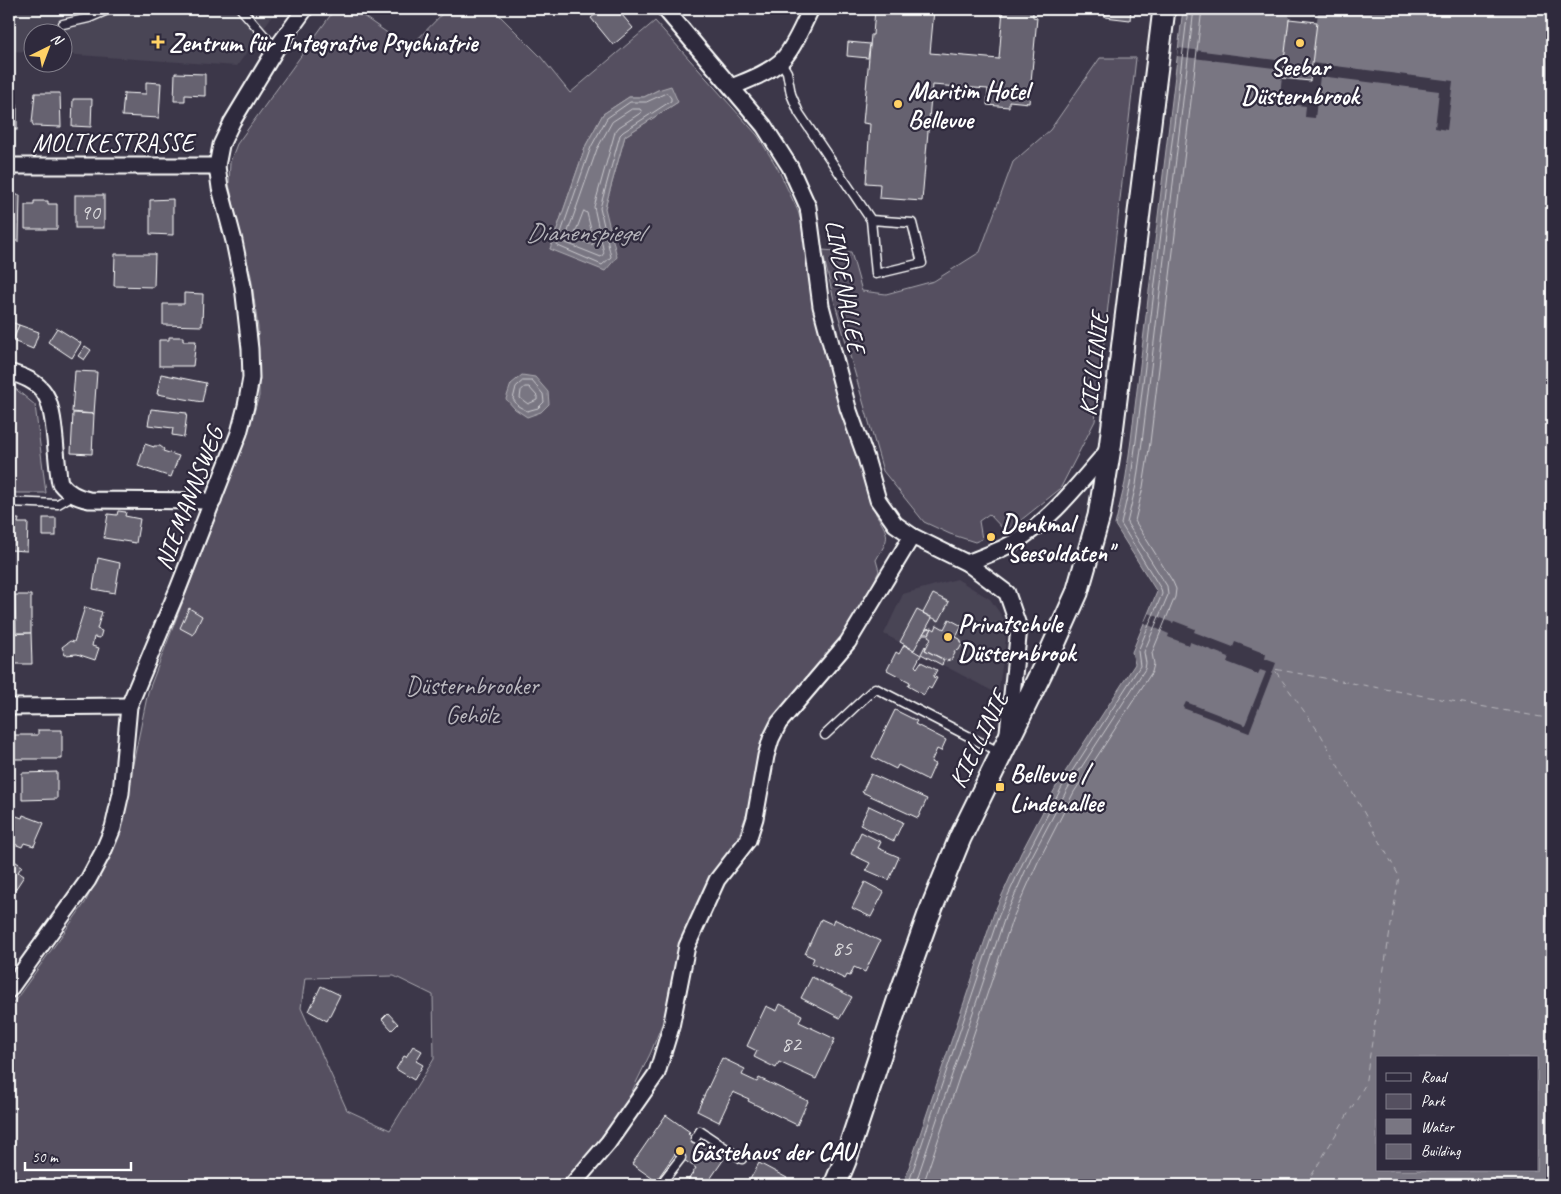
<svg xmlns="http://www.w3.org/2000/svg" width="1561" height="1194" viewBox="0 0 1561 1194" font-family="Caveat,sans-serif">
<rect width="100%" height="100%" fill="#3c3749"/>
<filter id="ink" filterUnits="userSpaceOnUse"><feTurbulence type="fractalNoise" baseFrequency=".02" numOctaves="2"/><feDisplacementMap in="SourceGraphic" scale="10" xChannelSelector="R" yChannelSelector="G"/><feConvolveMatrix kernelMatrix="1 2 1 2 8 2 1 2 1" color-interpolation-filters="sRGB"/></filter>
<g filter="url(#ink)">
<!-- built -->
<g fill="#494455">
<path d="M9,9H277L237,66L63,54L62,32H32V52L9,51Z"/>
<path d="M957,579L990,599L1004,619L1006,640L998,694L884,634L903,594Z"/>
</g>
<!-- green -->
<g fill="#555060" stroke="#aaa8b0" fill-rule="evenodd">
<path d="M335,9H353L409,48L447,9H493L540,56L570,93L655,21L758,136L778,169L798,211L809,248L815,299L831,379L876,514C891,538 889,537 876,560L879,571L865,601L841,642L768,731L759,752L748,810L739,835L727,856L709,878L696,904L683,940L666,1014L651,1052L623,1110L562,1185H9V1009L85,903L119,831L148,692L234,469L250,426L259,396L258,328L251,276L242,242L229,184L230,162L237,144ZM658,90L678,102L625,136L605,208L550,249L586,145L603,114L629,97H644ZM394,976L433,995L434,1059L390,1130L347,1110L301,1008L305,978Z"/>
<path d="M1100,58H1136L1095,421L1060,489L1006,532L989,514L979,521L982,539L975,542L950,534L924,522L883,471L835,304L822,250L851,252L862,291L886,294L934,281L980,252L1013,162L1050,130Z"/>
<path d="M12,386L35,405L46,493H9V450L11,446L9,443V395Z"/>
</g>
<!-- water -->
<g fill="#797682" stroke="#afadb4" fill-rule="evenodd">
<path d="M1183,9H1552V1185H903L994,913L1021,853L1058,783L1135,664L1132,652L1157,592L1115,525L1125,483L1131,440ZM1377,1058H1537V1170H1377Z"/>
<path d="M671,86L678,102L625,136L605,208L617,257L605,271L550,249L586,145L603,114L629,97H644L658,90Z"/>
<path d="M522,375L535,377L548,392L549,404L541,412L527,417L515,409L506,399L511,384Z"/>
</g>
<!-- pier -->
<g fill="#3c3749">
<path d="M1290,9L1318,12L1312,63L1453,81L1447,130L1435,128L1439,91L1320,76L1315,118L1305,117L1306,106L1279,103L1283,69L1177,56L1178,48L1284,61Z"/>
<path d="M1149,613L1173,623L1174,621L1195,629L1194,632L1233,647L1235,642L1266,654L1265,659L1276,663L1249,733L1183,708L1186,702L1245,725L1266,672L1260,670L1258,674L1227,662L1229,657L1190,642L1189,645L1168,637L1169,634L1144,623Z"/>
</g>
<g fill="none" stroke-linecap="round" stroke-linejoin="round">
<!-- shore -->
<g stroke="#c9c8cd" stroke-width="1">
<path d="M667,93L671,98V101L623,132L620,135L600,208L611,257L602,265L558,246L557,244L591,147L607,118L630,102H646Z"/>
<path d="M632,109H640L642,112L619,127L615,132L594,207L604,253L601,257L566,243L565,240L597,149L612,122Z"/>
<path d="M584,211L587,213L594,242L592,245L574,237Z"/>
<path d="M523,381H532L543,394L544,402L538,408L527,411L518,406L513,399L516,387Z"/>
<path d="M525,387H529L537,396V400L528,404L520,398L521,391Z"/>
<path d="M908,1185L999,915L1026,856L1063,785L1140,666L1138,651L1162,594L1161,589L1121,524L1130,484L1136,441L1188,9"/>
<path d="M915,1185L1005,917L1031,858L1068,788L1145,669L1146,663L1144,652L1168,595L1167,586L1127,523L1136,485L1142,442L1194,9"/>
<path d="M923,1185L1012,920L1038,862L1074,792L1152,672L1154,664L1152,653L1175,597L1176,589L1173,582L1135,521L1143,487L1150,443L1202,9"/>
</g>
<!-- ferry -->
<path stroke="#b5b4ba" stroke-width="1" stroke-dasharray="6 5" stroke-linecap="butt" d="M1306,1185L1365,1085L1399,876L1321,735L1274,669L1552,719"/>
</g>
<!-- building -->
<g fill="#666270" stroke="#fff">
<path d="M602,9H617L633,28L613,45L591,18Z"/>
<path d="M875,9L902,11V9L934,10L930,53L999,59L1003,9H1033V17L1037,18L1029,103L1009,101V107L987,105L988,89L932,85L922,201L879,198L880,184L866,183L870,124L863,123L871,35H873Z"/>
<path d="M1106,9H1131L1130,20L1105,17Z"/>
<path d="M1289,19L1317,22L1310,81L1282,78Z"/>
<path d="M848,42L870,44L868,58L847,56Z"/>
<path d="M175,73L205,74V96L185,95V101H174Z"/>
<path d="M146,82L161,83L159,118L122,116L124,93L146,94Z"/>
<path d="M35,93H60L61,127L34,126L32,123Z"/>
<path d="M73,99H92L91,127L72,126Z"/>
<rect x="9" y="105" width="8" height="25"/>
<path d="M9,195H20L19,241H9Z"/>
<rect x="75" y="195" width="29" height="33"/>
<path d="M173,199V235L150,234V200Z"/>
<path d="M34,201H48V204H57V229H25V205H34Z"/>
<path d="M115,254H155L154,287L114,286Z"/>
<path d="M184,293L203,294L202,326L163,325V304H184Z"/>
<path d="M9,321L19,325L13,341L9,340Z"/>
<path d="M19,325L39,332L33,349L13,341Z"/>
<path d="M57,328L81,343L72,358L48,342Z"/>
<path d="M169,337H183V341H196L193,366H159V340H169Z"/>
<path d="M85,346L91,350L84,360L78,356Z"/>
<path d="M75,371L97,372L94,414L72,412Z"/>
<path d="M161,374L206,383L202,402L157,394Z"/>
<path d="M151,409L187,413L184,437L172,435L173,428L148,425Z"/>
<path d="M73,413L94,414L92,454L71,453Z"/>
<path d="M145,444L154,447V446H160L164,449L163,451L179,456L171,477L138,466Z"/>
<path d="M118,511L126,512L125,516L140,519L136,543L104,538L108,514L117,515Z"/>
<rect x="43" y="518" width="13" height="18"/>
<path d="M9,519H19L18,523H28L27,551L10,550Z"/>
<path d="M98,558L120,563L115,593L93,589Z"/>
<path d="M933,594L949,602L939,621L923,613Z"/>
<path d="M15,595H31V633H16Z"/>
<path d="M85,607L102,612L97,629L102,631L100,638L94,637L92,646L99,648L95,660L77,654L65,655L62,647L70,641L74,642Z"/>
<path d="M189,608L202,616L193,635L180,628Z"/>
<path d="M917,610L932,618L914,650L900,642Z"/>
<path d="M949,619L962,626L956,637L960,639L962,644L959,650L954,651L955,653L952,659L947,661L925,650L931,638L928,636L932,628L935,630L937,625L944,629Z"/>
<path d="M932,628L929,634H923L926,629Z"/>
<path d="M31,633L32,664H9V634Z"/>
<path d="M904,645L921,655L915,666L917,668L921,662L937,670L933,677L937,678L931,689L928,687L924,695L908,686L910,682L887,670L896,652L899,654Z"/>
<path d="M925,646L926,647L925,650L944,660L942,665L921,654Z"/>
<path d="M895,710L917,721L915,724L946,740L941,751L937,749L931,762L935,764L928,780L898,765L896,769L872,757Z"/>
<path d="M38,730H62V759H9V735H38Z"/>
<path d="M57,772V799L22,800V773Z"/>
<path d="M871,774L927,799L918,818L862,792Z"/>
<path d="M869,806L903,822L894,841L860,825Z"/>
<path d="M11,814L22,818L23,815L44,823L34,846L24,843L22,847L9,842V819Z"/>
<path d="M861,832L881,842L878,848L899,857L889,880L866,870L870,863L851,854Z"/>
<path d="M13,860L22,866L18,872L24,876L9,899V863L10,864Z"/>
<path d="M865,882L884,892L871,917L852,908Z"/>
<path d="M821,919L832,924L834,919L880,941L865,972L854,967L850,976L847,975L845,979L812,963L814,958L805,954Z"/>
<path d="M812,977L852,997L840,1018L801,998Z"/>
<path d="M321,986L340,995L327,1021L309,1011Z"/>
<path d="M780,1004L802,1015L799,1022L835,1039L816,1079L779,1062L776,1068L754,1057L757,1051L747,1046L766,1006L777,1011Z"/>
<path d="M388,1013L398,1024L392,1030L382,1019Z"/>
<path d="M413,1046L422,1051L416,1061L423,1065L414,1080L396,1069L404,1056L406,1057Z"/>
<path d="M722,1058L745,1069L742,1075L757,1082L759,1078L808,1101L797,1125L748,1101L749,1099L733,1092L719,1122L697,1111Z"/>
<path d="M666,1115L690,1132L688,1134L695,1139L709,1148L711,1145L726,1156L706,1185H685L696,1168L675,1154L656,1181L632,1164Z"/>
<path d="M759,1163L787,1178L784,1185H747Z"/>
</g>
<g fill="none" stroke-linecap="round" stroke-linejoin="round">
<!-- lane casing -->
<g stroke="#fff" stroke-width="11">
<g id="lane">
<path d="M241,9L276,49"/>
<path d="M63,24L89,18L110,9"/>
<path d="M781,62L787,72L791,94L799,113L871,220L912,223L922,263L876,274L871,220"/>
<path d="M9,502L58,504L73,495"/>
<path d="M825,735L875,688L1001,753"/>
<path d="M695,1139L700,1131L742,1159"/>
<path d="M660,1185L681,1158"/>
</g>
</g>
<!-- street casing -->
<g stroke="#fff" stroke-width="19">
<g id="street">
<path d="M665,9L764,126L790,167L808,207L821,306L848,408L866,458L878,500L895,524L912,536L967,563L1007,593L1019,628L1008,732"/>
<path d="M732,87C748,80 766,74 780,62C793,51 803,24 811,9"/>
<path d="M9,166H217"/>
<path d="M9,372C22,376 37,381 45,394C56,411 55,460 60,483C68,493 76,497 89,500L213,501"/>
<path d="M967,563C982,557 999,551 1013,543C1052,520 1080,482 1110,448"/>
<path d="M9,707L129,706"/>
<path d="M9,990L88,880L103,852L113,828L121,793L129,706L178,589L239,433L246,406L251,378L250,349L243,286L234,241L220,188L217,166L221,145L232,122L276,49L305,9"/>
<path d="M572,1185L608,1143L657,1073L671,1027L687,946L717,880L748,840L755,818L766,756L771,739L779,723L848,642L912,536"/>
</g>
</g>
<!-- secondary casing -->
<g stroke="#fff" stroke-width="25">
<path id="secondary" d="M835,1185L845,1161L900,995L928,917L960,838L1042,671L1077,593L1099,516L1110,448L1164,9"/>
</g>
<!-- lane -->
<use href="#lane" stroke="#2f2a3d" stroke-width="8"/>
<!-- street -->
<use href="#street" stroke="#2f2a3d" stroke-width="15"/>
<!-- secondary -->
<use href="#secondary" stroke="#2f2a3d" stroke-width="21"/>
</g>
</g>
<!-- markers -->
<g fill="#ffd166" stroke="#2f2a3d" stroke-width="2">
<path d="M155.5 34.5h5v5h5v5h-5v5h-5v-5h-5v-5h5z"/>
<circle cx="1300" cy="43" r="5"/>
<circle cx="898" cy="104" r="5"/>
<circle cx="991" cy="537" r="5"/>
<circle cx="948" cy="637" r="5"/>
<rect x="995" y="782" width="10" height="10" rx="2.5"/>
<circle cx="680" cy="1151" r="5"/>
</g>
<g text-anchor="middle" stroke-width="4.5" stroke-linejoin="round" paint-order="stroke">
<!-- number labels -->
<g font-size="22" fill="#d9d8db">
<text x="90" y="219">90</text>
<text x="842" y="955">85</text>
<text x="791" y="1051">82</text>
</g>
<!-- poi labels -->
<g font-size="25" font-weight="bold" fill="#fff" stroke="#2f2a3d" text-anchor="start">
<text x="169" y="51">Zentrum für Integrative Psychiatrie</text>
<text x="1300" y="75" text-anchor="middle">Seebar<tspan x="1300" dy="29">Düsternbrook</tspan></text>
<text x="908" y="99">Maritim Hotel<tspan x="908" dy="29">Bellevue</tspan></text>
<text x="1001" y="532">Denkmal<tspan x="1001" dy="29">"Seesoldaten"</tspan></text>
<text x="958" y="632">Privatschule<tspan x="958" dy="29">Düsternbrook</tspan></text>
<text x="1010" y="782">Bellevue /<tspan x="1010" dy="29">Lindenallee</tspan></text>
<text x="690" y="1160">Gästehaus der CAU</text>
</g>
<!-- street labels -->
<g font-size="25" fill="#fff" stroke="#2f2a3d">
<text x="113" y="151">MOLTKESTRASSE</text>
<text transform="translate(846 286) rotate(80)" y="9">LINDENALLEE</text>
<text transform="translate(1093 364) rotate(-83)" y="9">KIELLINIE</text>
<text transform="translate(188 498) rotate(-69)" y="9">NIEMANNSWEG</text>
<text transform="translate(978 739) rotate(-64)" y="9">KIELLINIE</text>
</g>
<!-- park labels -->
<g font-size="25" fill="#bbb9bf" stroke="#2f2a3d">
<text x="472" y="694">Düsternbrooker<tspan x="472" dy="29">Gehölz</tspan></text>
</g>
<!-- water labels -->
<g font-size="26" font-style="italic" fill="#b5b4ba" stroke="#2f2a3d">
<text x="584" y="241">Dianenspiegel</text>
</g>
</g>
<!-- margin -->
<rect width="1561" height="1194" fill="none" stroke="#2f2a3d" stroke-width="30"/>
<rect x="15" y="15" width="1531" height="1164" fill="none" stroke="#fff" stroke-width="2" filter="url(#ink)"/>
<!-- legend -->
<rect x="1376" y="1056" width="162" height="115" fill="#2f2a3d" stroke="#827f8b"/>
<rect x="1386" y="1073" width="25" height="8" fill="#2f2a3d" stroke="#827f8b"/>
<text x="1421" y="1082" font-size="15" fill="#ffffff">Road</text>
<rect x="1386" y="1094" width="25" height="15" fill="#555060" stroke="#827f8b"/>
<text x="1421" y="1106" font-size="15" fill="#ffffff">Park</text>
<rect x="1386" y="1119" width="25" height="15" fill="#797682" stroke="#827f8b"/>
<text x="1421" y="1132" font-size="15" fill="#ffffff">Water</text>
<rect x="1386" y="1144" width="25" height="15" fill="#666270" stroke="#827f8b"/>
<text x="1421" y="1156" font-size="15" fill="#ffffff">Building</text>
<!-- north arrow -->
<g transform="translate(48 48) rotate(42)"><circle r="24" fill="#2f2a3d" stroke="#827f8b"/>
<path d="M0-4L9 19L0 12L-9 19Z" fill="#ffd166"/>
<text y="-8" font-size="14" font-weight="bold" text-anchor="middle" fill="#ffffff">N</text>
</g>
<!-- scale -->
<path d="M25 1162v8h106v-8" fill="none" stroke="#ffffff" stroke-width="2.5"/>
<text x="32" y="1162" font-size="15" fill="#ffffff" stroke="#2f2a3d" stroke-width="4" paint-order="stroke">50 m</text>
</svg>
